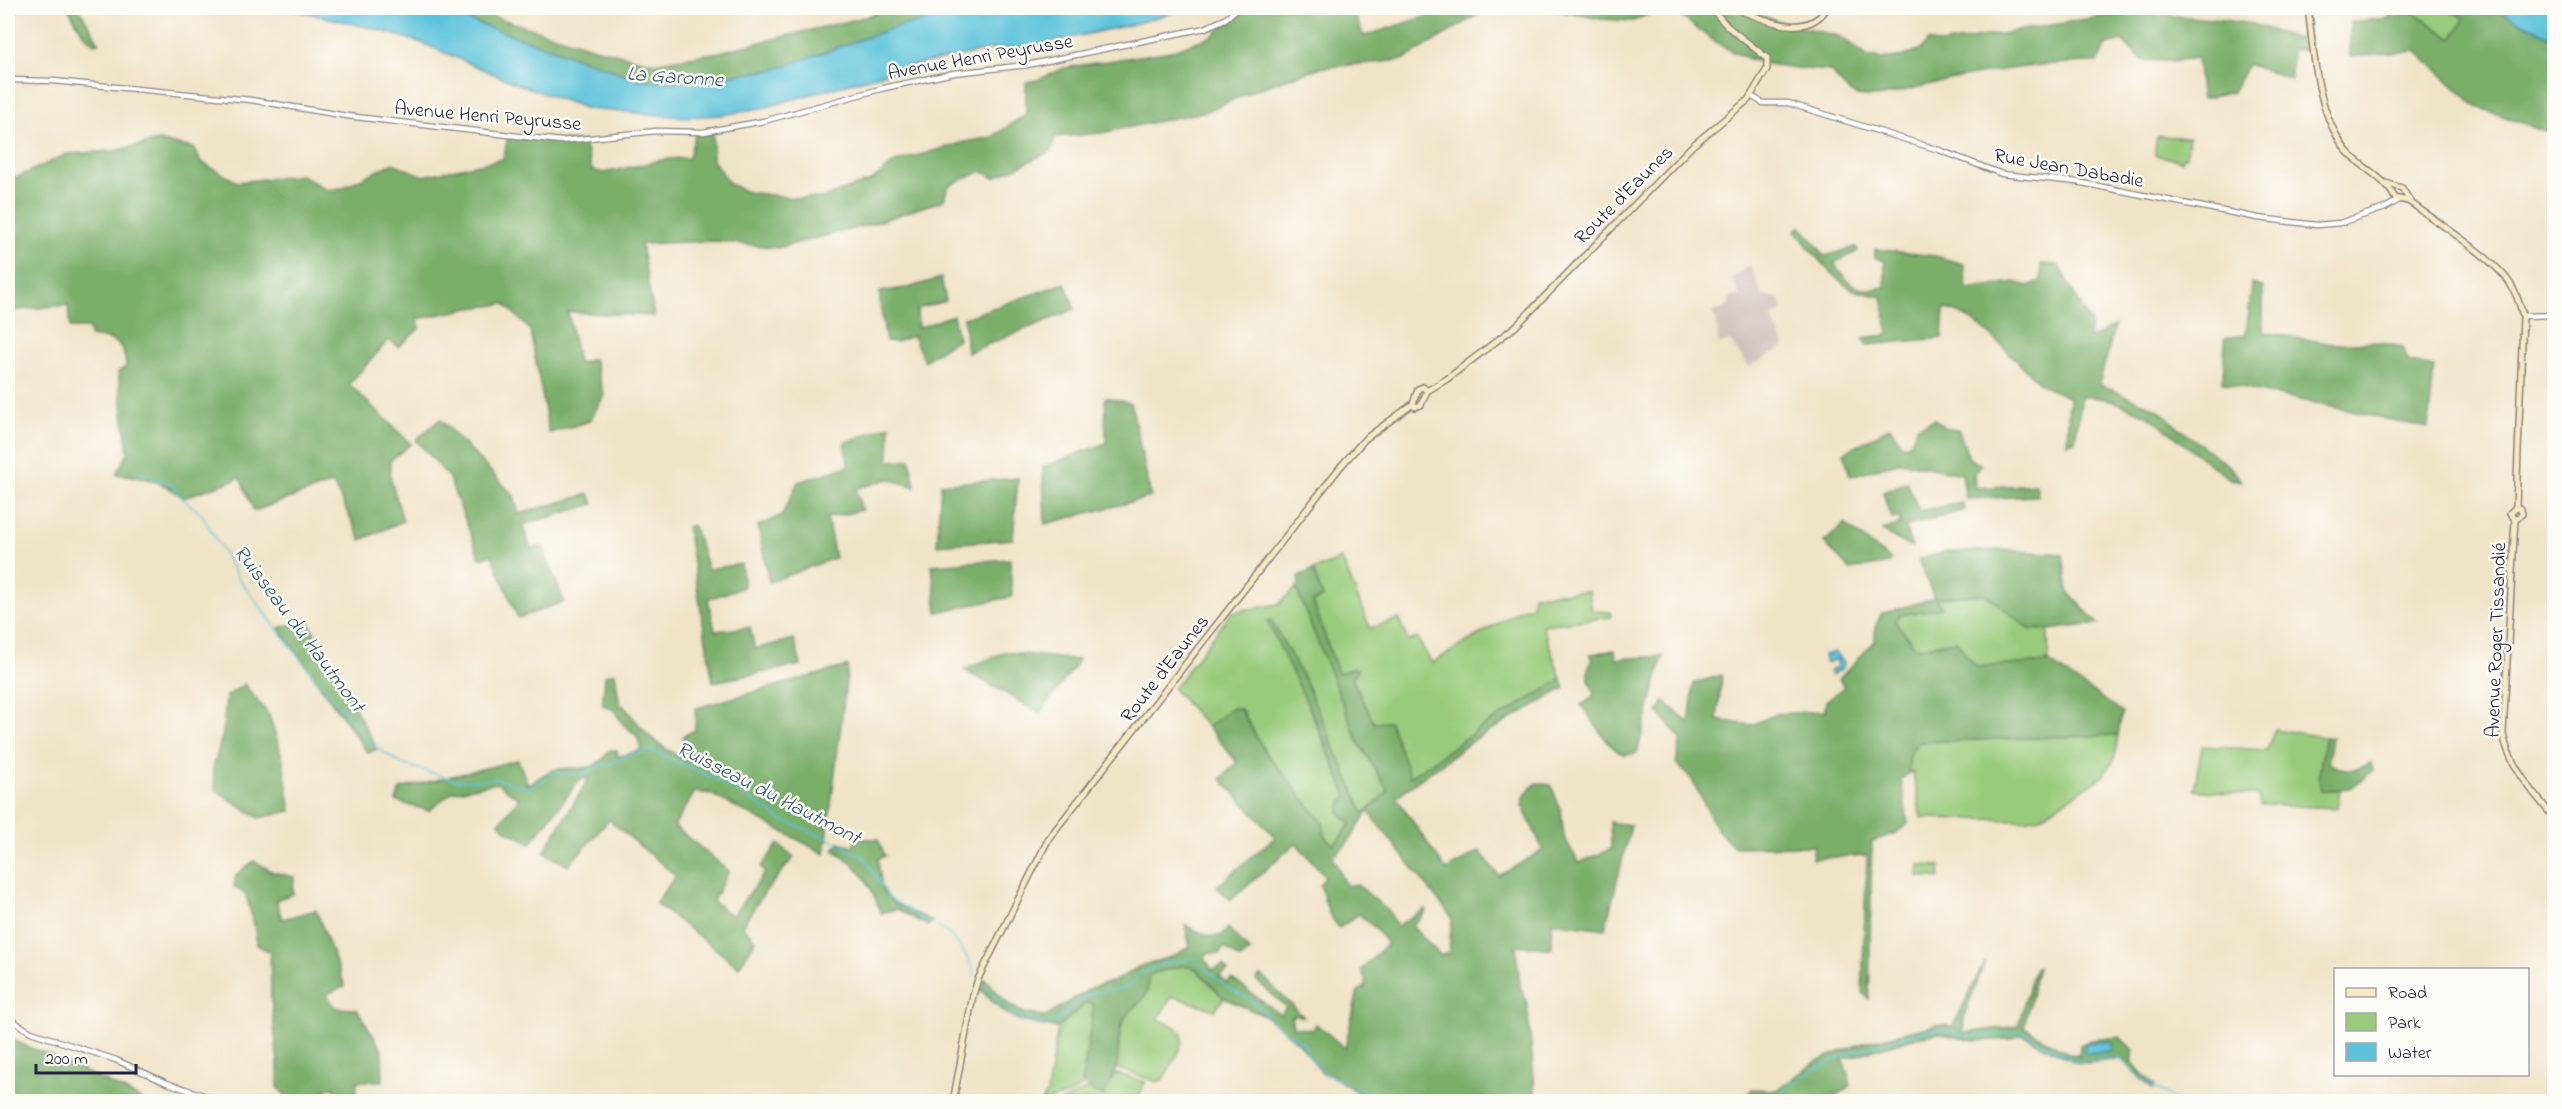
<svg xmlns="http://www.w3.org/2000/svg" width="2562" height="1109" viewBox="0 0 2562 1109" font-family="'Indie Flower',sans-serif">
<rect width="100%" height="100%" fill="#fdfcf7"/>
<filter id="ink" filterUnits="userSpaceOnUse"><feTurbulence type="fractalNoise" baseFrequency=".0167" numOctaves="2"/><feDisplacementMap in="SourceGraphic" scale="12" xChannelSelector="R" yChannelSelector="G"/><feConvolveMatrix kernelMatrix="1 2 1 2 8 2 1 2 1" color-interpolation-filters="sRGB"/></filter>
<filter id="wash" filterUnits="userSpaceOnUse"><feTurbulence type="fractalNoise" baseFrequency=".008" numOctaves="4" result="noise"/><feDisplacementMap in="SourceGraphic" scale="24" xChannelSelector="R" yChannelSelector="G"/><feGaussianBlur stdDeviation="1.35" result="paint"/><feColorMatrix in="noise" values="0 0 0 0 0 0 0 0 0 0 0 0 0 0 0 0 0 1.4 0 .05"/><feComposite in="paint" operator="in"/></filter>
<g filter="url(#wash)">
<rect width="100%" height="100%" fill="#f0e4c8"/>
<!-- industrial -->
<path fill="#cfc0ba" d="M1750,265L1763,296L1779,298L1783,311L1771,317L1785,346L1749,367L1730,341L1718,345L1717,323L1712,312L1726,308L1730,302L1728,297L1740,296L1731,279Z"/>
<!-- green -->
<g fill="#99cb7b" stroke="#5e765b" stroke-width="1.5">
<path d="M2418,8H2444L2465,18L2452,39L2414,12Z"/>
<path d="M2159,136L2189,138L2186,157H2183L2182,161L2155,155L2156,138Z"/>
<path d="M1342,559L1370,628L1399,619L1408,641L1417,638L1432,663L1522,609L1532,606L1533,595L1589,591L1592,611L1611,612V617L1542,625L1561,678L1558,682L1479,729L1410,777L1390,722L1374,723L1352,678L1357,670L1354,668L1338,674L1313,602L1323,597L1313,570Z"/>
<path d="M1296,588L1358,741L1389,791L1368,811L1363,812L1304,679L1271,620L1347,796L1352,824L1334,845L1325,837L1323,823L1266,753L1241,709L1231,708L1208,727L1173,689L1232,612L1279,604Z"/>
<path d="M1985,594L2030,629L2048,630L2049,662L1976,667L1956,641L1916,648L1895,621L1899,615L1941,608L1935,598Z"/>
<path d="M2275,729L2325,737L2319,776L2321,789L2340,790L2337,808L2260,805L2258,796L2194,790L2202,746L2267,750Z"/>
<path d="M2118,735L2114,760L2102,777L2040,817L2020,820L1921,818L1913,772L1909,773V754L1919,742Z"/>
<path d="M1919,865L1941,866L1940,878L1918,876Z"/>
<path d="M1183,966L1195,968L1224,998L1215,1010L1172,996L1158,1019C1165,1022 1176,1025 1180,1031C1188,1042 1169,1071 1162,1080L1157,1082L1116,1068C1118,1055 1118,1038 1122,1025C1128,1003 1151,1006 1148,977L1154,973Z"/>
<path d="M1087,1002L1094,1005L1082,1083L1085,1085L1070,1094L1042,1102L1047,1093L1058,1028Z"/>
<path d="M1118,1074L1145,1082L1137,1101L1061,1102L1089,1088L1098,1094L1104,1095L1112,1076Z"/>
</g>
<!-- forest -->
<g fill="#7aaf6b" stroke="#4e6853" stroke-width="1.5" fill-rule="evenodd">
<path d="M68,8H79L99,43L94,44L84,35Z"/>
<path d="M433,8H466L591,47L653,63L719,52L865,17L890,8H1015L969,12L834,48L804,61L774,70L674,82L641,80Z"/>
<path d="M1264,8H1351L1364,36L1428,16L1430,8H1489L1403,60L1319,68L1257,89L1208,111L1101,133L1055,137L1051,151L994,178L982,171L948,186L944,200L871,224L778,248L715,241L641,244L654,316L568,312L578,363L594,359L604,395L590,421L549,433L530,330L505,304L470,308L418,319L420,328L398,347L389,340L349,384L411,444L390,461V476L403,521L361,540L333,483L254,511L240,478L183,498C164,481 141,476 116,474L128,453L118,372L126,367C125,341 114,339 90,336L89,328H70L68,305L8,311V172L16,178L67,154L113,151L158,141L194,148L201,162L237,182L301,175L327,190L342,188L393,163L423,176L503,159L508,137L584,142L592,170L604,173L666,159L689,158L695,134H713V161L730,184L747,192L794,198H822L873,180L895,162L965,142L992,137L1026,114V82L1040,79L1064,68L1171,51L1212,36L1243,10Z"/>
<path d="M1542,8H1664L1633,21L1601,19Z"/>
<path d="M1677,8H1741L1778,21L1841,37L1867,56L1880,59L1904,56L1921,49L1928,41L1941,44L2128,12L2224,20L2253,24L2298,39L2301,32L2299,8H2305L2310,48L2292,50L2291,79L2248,64L2233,92L2202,99L2197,58L2171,61L2142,60L2122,41L2105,46L2098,62C2030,63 1977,73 1911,89C1896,93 1867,102 1853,94C1844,89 1836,77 1830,71C1800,68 1770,68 1742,56C1719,47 1699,30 1679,15Z"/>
<path d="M2389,8H2418L2414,12L2452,39L2465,18L2444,8H2491L2554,38V134L2477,107L2416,51L2350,56V22L2390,18Z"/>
<path d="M1801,226L1825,256L1856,247L1858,251L1834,263C1850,285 1857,294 1885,287V261L1875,258V249L1935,256L1964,264L1967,289L2014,282L2028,286L2041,281V264L2058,265L2090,322L2089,339L2115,326L2099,384L2159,410L2183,431L2229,466L2242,481L2230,479L2209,464L2149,416L2111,400L2082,396L2075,441L2067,444L2069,397C2059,393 2047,389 2040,383C2015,362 1976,311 1944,309L1942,338L1866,345L1863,338L1888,335L1882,296C1871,294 1860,294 1850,288C1831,277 1808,247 1795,230Z"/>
<path d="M941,278L946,301L917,309L918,328L953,315L958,339L924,361L913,336L896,342L886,341L880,304V292L911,287Z"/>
<path d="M1065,283L1075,309L967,353L964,318Z"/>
<path d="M2252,284L2263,287V332L2333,344L2375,342L2403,347L2408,361L2434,367L2428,428L2223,383L2225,338L2246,335Z"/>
<path d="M1105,397L1131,403L1151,497L1045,524L1043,467L1106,443Z"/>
<path d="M440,419L514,496L519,514L589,494L594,504L523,525L530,548L543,547L564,602L518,618L492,555L480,558L448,476L416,440Z"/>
<path d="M1935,419L1945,428L1958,429L1969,458L1981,465L1974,474L1975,488L2036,484L2038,496L1966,499L1962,474L1901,462L1850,476L1844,453L1890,427L1902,445L1910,443L1918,426Z"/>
<path d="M890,425L889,461L910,459L915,487L888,479L856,489L862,510L827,518L835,558L769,582L758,526L782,515L798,482L849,466L844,443Z"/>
<path d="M1018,478L1013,539L937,545L941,484Z"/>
<path d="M1907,482L1919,511L1962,503L1965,510L1905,527L1912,548L1882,531L1900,524V517L1893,519L1889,513L1883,492Z"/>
<path d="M1845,524L1891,560L1889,563L1850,570L1824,542Z"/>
<path d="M693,525L708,569L741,564L744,587L708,599L715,631L750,627L755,649L794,639L801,665L713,682L687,527Z"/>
<path d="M2005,550L2063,554L2068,592L2098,624L2048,630L2030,629L1985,594L1935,598L1942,608L1899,615L1895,621L1916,648L1956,641L1976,667L2049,662L2122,712L2118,735L1919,742L1909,754V773L1901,780L1908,824L1896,833L1872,841L1869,999L1862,993L1867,855L1812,859L1814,846L1733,847L1717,829L1691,778L1676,763L1681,739L1658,712L1664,701L1689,723L1694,683L1722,675L1717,720L1751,725L1776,714L1825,711L1826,701L1844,687L1839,679L1875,641V628L1881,614L1934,598L1918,559L1945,552Z"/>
<path d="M1010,559L1012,597L937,612L932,565Z"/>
<path d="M1313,570L1323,597L1313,602L1338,673L1354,668L1358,670L1352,678L1374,723L1390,722L1410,777L1479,729L1557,682L1561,678L1565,688L1474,740L1396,797L1446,870L1480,851L1499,876L1543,850L1522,805L1526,793L1536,783L1551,785L1561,811L1564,837L1579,863L1611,849L1610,822L1631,825L1605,929L1552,922V949L1516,945L1520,987L1527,1001L1536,1101H1371L1332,1076L1323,1074L1300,1044L1267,1017L1224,998L1195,968L1182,966L1154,973L1148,977C1150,1005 1131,1002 1122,1023C1117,1036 1119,1052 1117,1065C1115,1075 1108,1086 1104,1096L1098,1094L1082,1083L1094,1005L1087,1002L1058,1028C1014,1021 1010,1020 979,988L985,979L1009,1005L1026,1014L1046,1016L1093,987L1115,981L1140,966L1174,956L1190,946L1185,925L1208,936H1221L1228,928L1250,952L1240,959L1224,947L1219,954L1209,953L1204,959L1213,970L1223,965L1228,971L1219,976L1227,983L1232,979L1281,1015L1286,1007L1256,980L1261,975L1304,1017L1296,1015L1291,1017L1293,1027L1313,1030L1316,1024L1345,1048L1358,991L1364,988L1366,980L1361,970L1387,944L1376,929L1359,914L1339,928L1329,914L1320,885L1325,876L1296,843L1231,900L1216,887L1275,837L1221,779L1237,762L1208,727L1231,708L1240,709L1266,753L1323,823L1325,837L1334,845L1351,824L1339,812L1342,801L1347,796L1317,723L1267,621L1271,620L1304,679L1363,812L1368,811L1388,791L1358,741L1296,588L1299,584L1298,576ZM1368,811L1452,918L1449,951L1441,956L1412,926L1425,913L1426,909L1397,926L1389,912L1357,884L1347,886L1332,856C1349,847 1358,827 1368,811Z"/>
<path d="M307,619L377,749L368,753L279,628Z"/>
<path d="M1615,650L1616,659L1663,656L1637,753C1633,754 1627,756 1623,754C1610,751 1590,716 1581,705L1591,699L1594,693C1590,681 1583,671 1593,660L1590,654Z"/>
<path d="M1004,652L1079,660L1040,713L964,670Z"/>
<path d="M848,666L825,854L711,794L695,792L674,826L729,871L713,901L732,916L765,873L761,867L778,844L794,857L764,893L742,926L756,940L739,967L655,903L676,876L609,820L568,866L544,852L589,778L580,779L531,843L507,831L499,823L519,799L497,783L452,792L429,811L396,801L400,789L518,760L528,785C537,779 547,771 557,769C582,766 593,775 610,750H617L618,757L641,750L637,736L623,724L614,710L603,705C602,694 605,686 605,675L615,673L620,705L624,706C643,731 656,746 686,760L683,736L695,730L696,708Z"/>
<path d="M244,684L269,715L282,756L291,811L259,818L216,791L213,769L223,733L226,697Z"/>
<path d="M2325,737L2332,738L2328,763C2343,771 2357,772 2371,763L2373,770C2352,790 2350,790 2321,790L2319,776Z"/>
<path d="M856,839H878L885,856L878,859L882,889L893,903L932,921L928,926L897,909L881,913C869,882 863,868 834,850L839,842L853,847Z"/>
<path d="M254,861L273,872L294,877L293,894L276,900L282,919L316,910L345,986L326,994L336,1008L357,1009L382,1050L383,1081H357L356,1101H336L335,1086L303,1101H290L278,1087V1063L271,998L270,952L256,944C257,926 250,913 246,895L234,887L236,875Z"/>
<path d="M1985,961L1964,1016L1963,1033L2018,1026L2035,967H2038L2024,1027L2069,1054L2079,1056L2080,1045L2090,1040L2120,1037L2133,1050L2131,1061L2149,1081L2155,1085L2152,1089L2121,1059L2086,1063L2074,1062L2022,1034L2009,1039L1974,1041L1938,1033L1913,1038L1843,1059L1851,1085C1832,1109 1746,1101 1715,1102L1746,1095L1752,1089L1777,1090L1817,1061L1863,1043L1936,1025L1953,1026Z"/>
<path d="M8,1037C22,1046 36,1049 51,1056C82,1070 114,1085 144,1101H8Z"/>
</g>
<!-- water -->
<g fill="#5cc3da" stroke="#3f728a" stroke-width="1.5">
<path d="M286,8H433L641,80L674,82L774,70L896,27L969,12L1015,8H1189L1134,24L1033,46L994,49L911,66L766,107L722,115L685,117L588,109L517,84L422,43L376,29Z"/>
<path d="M2491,8H2554V38Z"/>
<path d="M1835,652L1844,663L1843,668L1832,675L1829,672L1837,667V659L1826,663L1824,655Z"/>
<path d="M2107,1042L2113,1043L2111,1051L2086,1053L2084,1051L2086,1043Z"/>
</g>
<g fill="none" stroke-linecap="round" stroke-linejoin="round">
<!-- stream -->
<g stroke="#5cc3da" stroke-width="1.5">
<path d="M136,472L173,485L179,495L202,515L239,579L315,678L373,745L402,764L459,781L495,779L529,788L539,783L551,773L583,774L603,764L608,765L626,756L652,750L730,786L782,820L832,840L865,858L889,898L932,924"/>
<path d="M937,927C955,934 969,958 975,975"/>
<path d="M980,982C1003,1005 1016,1025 1052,1024C1066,1015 1079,998 1093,993C1110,987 1131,995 1138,975L1164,963L1193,958L1228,988L1254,1002L1283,1030L1303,1043L1308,1055L1326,1074L1356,1088L1375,1102"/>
<path d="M1757,1102L1779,1094L1816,1069L1848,1054L1929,1029L1950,1031L1966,1037L2023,1032L2075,1061L2119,1058L2148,1083L2178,1102"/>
</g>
</g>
</g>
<g filter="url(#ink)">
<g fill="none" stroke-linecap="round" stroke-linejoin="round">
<!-- tertiary casing -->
<g stroke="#898382" stroke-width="7">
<g id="tertiary">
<path d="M8,80L53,81L251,100L347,116L561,141L656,131L703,132L764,121L884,88L954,73L1027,65L1205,28L1225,19L1238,8"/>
<path d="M1751,96L1763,103H1788L1939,150L2002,174L2077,182L2258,218L2317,225L2340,223L2385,208L2399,200"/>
<path d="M2523,316L2554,315"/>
<path d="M8,1018L31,1032L116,1060L167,1083L224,1102"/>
</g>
</g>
<!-- secondary casing -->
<g stroke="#898382" stroke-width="8">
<g id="secondary">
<path d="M1734,8C1762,19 1806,41 1827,8"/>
<path d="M2308,8C2314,54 2316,111 2346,150C2361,168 2384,176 2395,198L2411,202"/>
<path d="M2385,183L2402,188L2411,203C2437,222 2492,257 2509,282C2516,292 2520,304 2523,316L2516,507"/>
<path d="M1413,404L1415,407L1421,405L1427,391L1447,379L1516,326L1692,146L1748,100L1767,69V58L1728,27L1711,8"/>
<path d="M2515,519L2503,734C2510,768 2533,791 2554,818"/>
<path d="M2515,519L2522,514L2521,509L2516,507"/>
<path d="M2515,519L2510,513L2516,507"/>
<path d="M953,1102L973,995L978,979L1049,838L1341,466L1365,439L1413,404L1418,389L1423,387L1427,391"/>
</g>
</g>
<!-- tertiary -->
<use href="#tertiary" stroke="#fff" stroke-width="4.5"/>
<!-- secondary -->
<use href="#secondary" stroke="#f7e9c3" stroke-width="5"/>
</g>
</g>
<g text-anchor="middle" stroke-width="5" stroke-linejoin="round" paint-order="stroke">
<!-- street labels -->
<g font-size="20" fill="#22223b" stroke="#fdfcf7">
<text transform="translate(980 56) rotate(-10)" y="7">Avenue Henri Peyrusse</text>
<text transform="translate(488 115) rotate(5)" y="7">Avenue Henri Peyrusse</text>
<text transform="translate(2069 167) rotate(10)" y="7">Rue Jean Dabadie</text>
<text transform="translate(1623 194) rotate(-45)" y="7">Route d'Eaunes</text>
<text transform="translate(2495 640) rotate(-88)" y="7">Avenue Roger Tissandié</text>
<text transform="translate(1164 668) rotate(-52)" y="7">Route d'Eaunes</text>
</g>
<!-- water labels -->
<g font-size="21" font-style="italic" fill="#365a73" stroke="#fdfcf7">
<text transform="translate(675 76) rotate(4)" y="7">La Garonne</text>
<text transform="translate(300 628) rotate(53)" y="7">Ruisseau du Hautmont</text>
<text transform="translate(769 792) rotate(27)" y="7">Ruisseau du Hautmont</text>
</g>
</g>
<!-- margin -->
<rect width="2562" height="1109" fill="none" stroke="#fdfcf7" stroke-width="30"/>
<!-- legend -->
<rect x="2334" y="968" width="195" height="108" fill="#fdfcf7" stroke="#a5a5ac" stroke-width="1.5"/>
<rect x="2346" y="988" width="30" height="9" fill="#f7e9c3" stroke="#a5a5ac" stroke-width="1.5"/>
<text x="2388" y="998" font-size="18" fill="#22223b">Road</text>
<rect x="2346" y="1013" width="30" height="18" fill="#99cb7b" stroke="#a5a5ac" stroke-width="1.5"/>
<text x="2388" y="1028" font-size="18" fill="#22223b">Park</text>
<rect x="2346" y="1043" width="30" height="18" fill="#5cc3da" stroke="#a5a5ac" stroke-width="1.5"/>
<text x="2388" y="1058" font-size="18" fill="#22223b">Water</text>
<!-- scale -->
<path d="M36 1064v9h100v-9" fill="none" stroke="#22223b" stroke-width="3"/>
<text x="45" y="1064" font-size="18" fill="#22223b" stroke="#fdfcf7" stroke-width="4.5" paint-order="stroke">200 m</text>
</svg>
